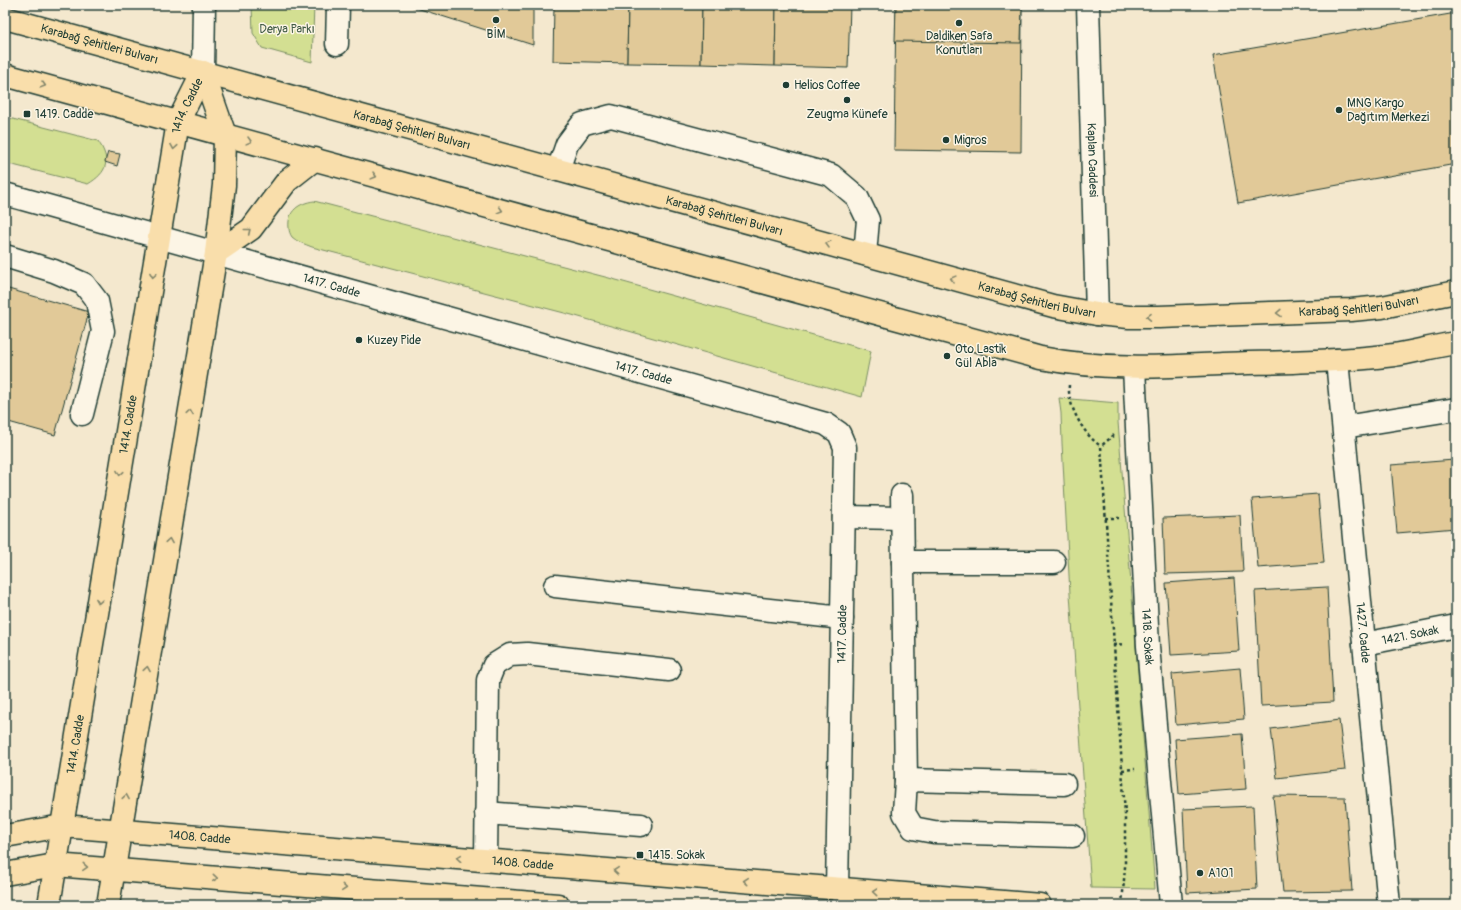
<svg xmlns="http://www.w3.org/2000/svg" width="1461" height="910" viewBox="0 0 1461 910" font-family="Pangolin,sans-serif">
<rect width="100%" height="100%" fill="#f4e8ce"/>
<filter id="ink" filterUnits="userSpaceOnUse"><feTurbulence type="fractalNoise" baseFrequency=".025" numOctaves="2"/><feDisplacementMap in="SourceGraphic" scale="8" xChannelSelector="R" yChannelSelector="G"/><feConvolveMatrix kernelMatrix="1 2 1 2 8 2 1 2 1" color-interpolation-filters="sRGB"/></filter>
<g filter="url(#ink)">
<!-- green -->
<g fill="#d3df92" stroke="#798e63">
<path d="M252,5H314L312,62L262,48L253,33Z"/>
<path d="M5,117L98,141C111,160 108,172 88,184L5,163Z"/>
<path d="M314,201L609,278L871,351L862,397L572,315L312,247C305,244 297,242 292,237C290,234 289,231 289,228C287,211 299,203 314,201Z"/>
<path d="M1059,398L1118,403V422L1127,533L1155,889L1091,888L1070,594L1062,443L1061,413Z"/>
</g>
<!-- building -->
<g fill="#e1c998" stroke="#1f3d34">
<path d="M407,5H533V45Z"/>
<path d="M554,5H628L627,63L553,61Z"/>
<path d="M628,5H702L701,64L627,63Z"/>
<path d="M702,5H776L775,66L701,64Z"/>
<path d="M776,5H850L848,68L775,66Z"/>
<path d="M896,5H1022L1021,152L894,150Z"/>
<path d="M896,5H1022L1021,43L895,41Z"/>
<path d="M1456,13V164L1238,203L1213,55Z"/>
<path d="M108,152L120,154L117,166L105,162Z"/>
<path d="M5,288L89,312L55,435L5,421Z"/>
<path d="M1454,460L1456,479V528L1397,533L1391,465Z"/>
<path d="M1318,494L1324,563L1258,568L1252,499Z"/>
<path d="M1240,515L1243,572L1165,574L1163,518Z"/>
<path d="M1234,578L1239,651L1171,655L1166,583Z"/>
<path d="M1327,587L1333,702L1261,706L1255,591Z"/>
<path d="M1240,668L1244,719L1176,725L1172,674Z"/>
<path d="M1339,720L1345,770L1277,778L1271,729Z"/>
<path d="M1242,734L1246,789L1179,794L1175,739Z"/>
<path d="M1273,796L1345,797L1352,891L1283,892Z"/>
<path d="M1253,806L1257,889L1187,893L1183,809Z"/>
</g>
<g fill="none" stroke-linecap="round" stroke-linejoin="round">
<!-- minor casing -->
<g stroke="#1f3d34" stroke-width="25">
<g id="minor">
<path id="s1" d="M1088,5L1097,314"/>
<path d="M337,44L338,5"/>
<path d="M203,72L204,5"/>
<path d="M558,170L567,144L582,124L611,116L831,175L857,197L868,220L865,254"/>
<path id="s2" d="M5,194L826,424L839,433L845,447L837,889"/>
<path d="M5,256L54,271L84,284L97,301L103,331L82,414"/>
<path id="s3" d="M1337,360L1389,905"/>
<path id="s4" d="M1134,368L1148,646L1171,905"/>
<path d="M1344,427L1456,409"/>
<path d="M902,495L906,780L904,813L913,828L934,832L1073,836"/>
<path d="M844,517L902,518"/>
<path d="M903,562H1054"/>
<path d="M555,586L842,618"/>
<path id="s5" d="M1364,644L1456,626"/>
<path d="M906,780L1064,784"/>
<path d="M486,813L641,825"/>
<path d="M486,860L488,680L494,665L510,655L527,654L669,670"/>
</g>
</g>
<!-- major casing -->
<g stroke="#1f3d34" stroke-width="25">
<g id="major">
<path id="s6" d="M5,18L1053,306L1097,314L1129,317H1159L1351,310L1382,307L1456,292"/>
<path d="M5,75L1041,358C1102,370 1160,367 1222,364C1279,362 1337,362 1394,355C1414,352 1435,346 1456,343"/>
<path d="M216,253L251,229L287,181L315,159"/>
<path id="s7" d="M5,836L62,826L1040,905"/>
<path d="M5,874L55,865L558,905"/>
<path id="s8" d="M49,905L178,122L203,72"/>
<path d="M108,905L216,253L224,185L225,135L203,72"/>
</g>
</g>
<!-- path -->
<g stroke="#1f3d34" stroke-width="2.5" stroke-dasharray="3 3" stroke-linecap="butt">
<path d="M1069,385C1067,405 1084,436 1101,446"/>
<path d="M1114,435L1101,446L1125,814V867L1122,905"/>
<path d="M1105,518H1119"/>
<path d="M1113,645L1125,644"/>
<path d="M1122,770L1135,769"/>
</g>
<!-- minor -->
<use href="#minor" stroke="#fcf5e5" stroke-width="22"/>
<!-- major -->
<use href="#major" stroke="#f9deab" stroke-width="22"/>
</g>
<!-- one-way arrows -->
<defs><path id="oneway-chevron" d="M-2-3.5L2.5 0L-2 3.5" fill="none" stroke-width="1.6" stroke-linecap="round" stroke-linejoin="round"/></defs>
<g stroke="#81856a">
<use href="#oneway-chevron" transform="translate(43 85) rotate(15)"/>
<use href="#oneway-chevron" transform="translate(249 141) rotate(15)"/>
<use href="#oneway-chevron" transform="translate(174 147) rotate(99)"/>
<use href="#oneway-chevron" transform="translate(374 176) rotate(15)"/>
<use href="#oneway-chevron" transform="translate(500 210) rotate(15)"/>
<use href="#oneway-chevron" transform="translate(248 231) rotate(-39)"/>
<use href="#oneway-chevron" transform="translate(828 244) rotate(-165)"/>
<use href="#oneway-chevron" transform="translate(153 275) rotate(99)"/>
<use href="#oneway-chevron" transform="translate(953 279) rotate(-165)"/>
<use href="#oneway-chevron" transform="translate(1279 313) rotate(178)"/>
<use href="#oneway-chevron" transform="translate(1149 317) rotate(-179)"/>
<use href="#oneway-chevron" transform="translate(190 413) rotate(-81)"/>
<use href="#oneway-chevron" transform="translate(120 473) rotate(99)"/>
<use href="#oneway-chevron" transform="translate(169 541) rotate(-81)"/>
<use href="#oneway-chevron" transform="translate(99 601) rotate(99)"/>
<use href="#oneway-chevron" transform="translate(147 669) rotate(-81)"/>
<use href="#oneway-chevron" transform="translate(126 797) rotate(-81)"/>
<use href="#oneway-chevron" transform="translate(459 858) rotate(-175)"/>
<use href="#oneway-chevron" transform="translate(85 867) rotate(4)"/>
<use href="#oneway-chevron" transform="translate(616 871) rotate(-175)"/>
<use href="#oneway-chevron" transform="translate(215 878) rotate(5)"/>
<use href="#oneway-chevron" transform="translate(746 881) rotate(-175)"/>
<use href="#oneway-chevron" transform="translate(344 888) rotate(5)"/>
<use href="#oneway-chevron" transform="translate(875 892) rotate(-175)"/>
</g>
</g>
<!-- markers -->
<g fill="#1f3d34" stroke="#fcf5e5" stroke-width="1.5">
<circle cx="496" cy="20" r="4"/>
<circle cx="959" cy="23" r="4"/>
<circle cx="786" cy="85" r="4"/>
<circle cx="847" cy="100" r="4"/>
<circle cx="1339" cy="110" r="4"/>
<rect x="23" y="110" width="8" height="8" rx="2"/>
<circle cx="946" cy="140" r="4"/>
<circle cx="359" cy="340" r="4"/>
<circle cx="947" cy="356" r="4"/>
<rect x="636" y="851" width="8" height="8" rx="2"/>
<circle cx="1200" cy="873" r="4"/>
</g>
<g text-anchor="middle" stroke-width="3" stroke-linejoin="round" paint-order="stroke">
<!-- park labels -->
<g font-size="12" fill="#435d47" stroke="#fcf5e5">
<text x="287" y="33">Derya Parkı</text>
</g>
<!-- poi labels -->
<g font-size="12" fill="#1f3d34" stroke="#fcf5e5" text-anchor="start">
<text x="496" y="38" text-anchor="middle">BİM</text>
<text x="959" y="40" text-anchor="middle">Daldiken Safa<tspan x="959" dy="14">Konutları</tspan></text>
<text x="794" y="89">Helios Coffee</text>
<text x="1347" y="107">MNG Kargo<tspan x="1347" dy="14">Dağıtım Merkezi</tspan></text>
<text x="35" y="118">1419. Cadde</text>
<text x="847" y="118" text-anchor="middle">Zeugma Künefe</text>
<text x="954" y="144">Migros</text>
<text x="367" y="344">Kuzey Pide</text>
<text x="955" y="353">Oto Lastik<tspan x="955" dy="14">Gül Abla</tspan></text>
<text x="648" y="859">1415. Sokak</text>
<text x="1208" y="877">A101</text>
</g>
<!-- street labels -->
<g font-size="12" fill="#1f3d34" stroke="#fcf5e5">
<text dy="4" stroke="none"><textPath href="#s6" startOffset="98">Karabağ Şehitleri Bulvarı</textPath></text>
<text dy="4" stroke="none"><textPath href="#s8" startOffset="812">1414. Cadde</textPath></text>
<text dy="4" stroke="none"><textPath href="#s6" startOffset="422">Karabağ Şehitleri Bulvarı</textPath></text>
<text dy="4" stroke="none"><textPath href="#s1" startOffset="155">Kaplan Caddesi</textPath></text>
<text dy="4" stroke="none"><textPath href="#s6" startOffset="746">Karabağ Şehitleri Bulvarı</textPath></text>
<text dy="4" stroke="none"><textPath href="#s2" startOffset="339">1417. Cadde</textPath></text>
<text dy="4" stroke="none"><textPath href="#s6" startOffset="1070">Karabağ Şehitleri Bulvarı</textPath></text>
<text dy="4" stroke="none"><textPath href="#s6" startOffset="1394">Karabağ Şehitleri Bulvarı</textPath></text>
<text dy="4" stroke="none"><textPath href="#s2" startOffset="663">1417. Cadde</textPath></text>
<text dy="4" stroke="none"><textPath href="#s8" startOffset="487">1414. Cadde</textPath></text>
<text dy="4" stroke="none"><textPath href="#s3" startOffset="274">1427. Cadde</textPath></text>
<text transform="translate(842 634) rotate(-89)" y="4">1417. Cadde</text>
<text dy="4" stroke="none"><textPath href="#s5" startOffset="47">1421. Sokak</textPath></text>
<text dy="4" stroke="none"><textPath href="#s4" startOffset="269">1418. Sokak</textPath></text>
<text dy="4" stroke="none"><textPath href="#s8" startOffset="163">1414. Cadde</textPath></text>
<text dy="4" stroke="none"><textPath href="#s7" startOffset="196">1408. Cadde</textPath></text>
<text dy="4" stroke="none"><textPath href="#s7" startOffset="520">1408. Cadde</textPath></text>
</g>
</g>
<!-- margin -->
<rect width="1461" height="910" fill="none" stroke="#fcf5e5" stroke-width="20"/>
<rect x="10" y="10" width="1441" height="890" fill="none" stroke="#1f3d34" stroke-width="1.5" filter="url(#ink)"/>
</svg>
